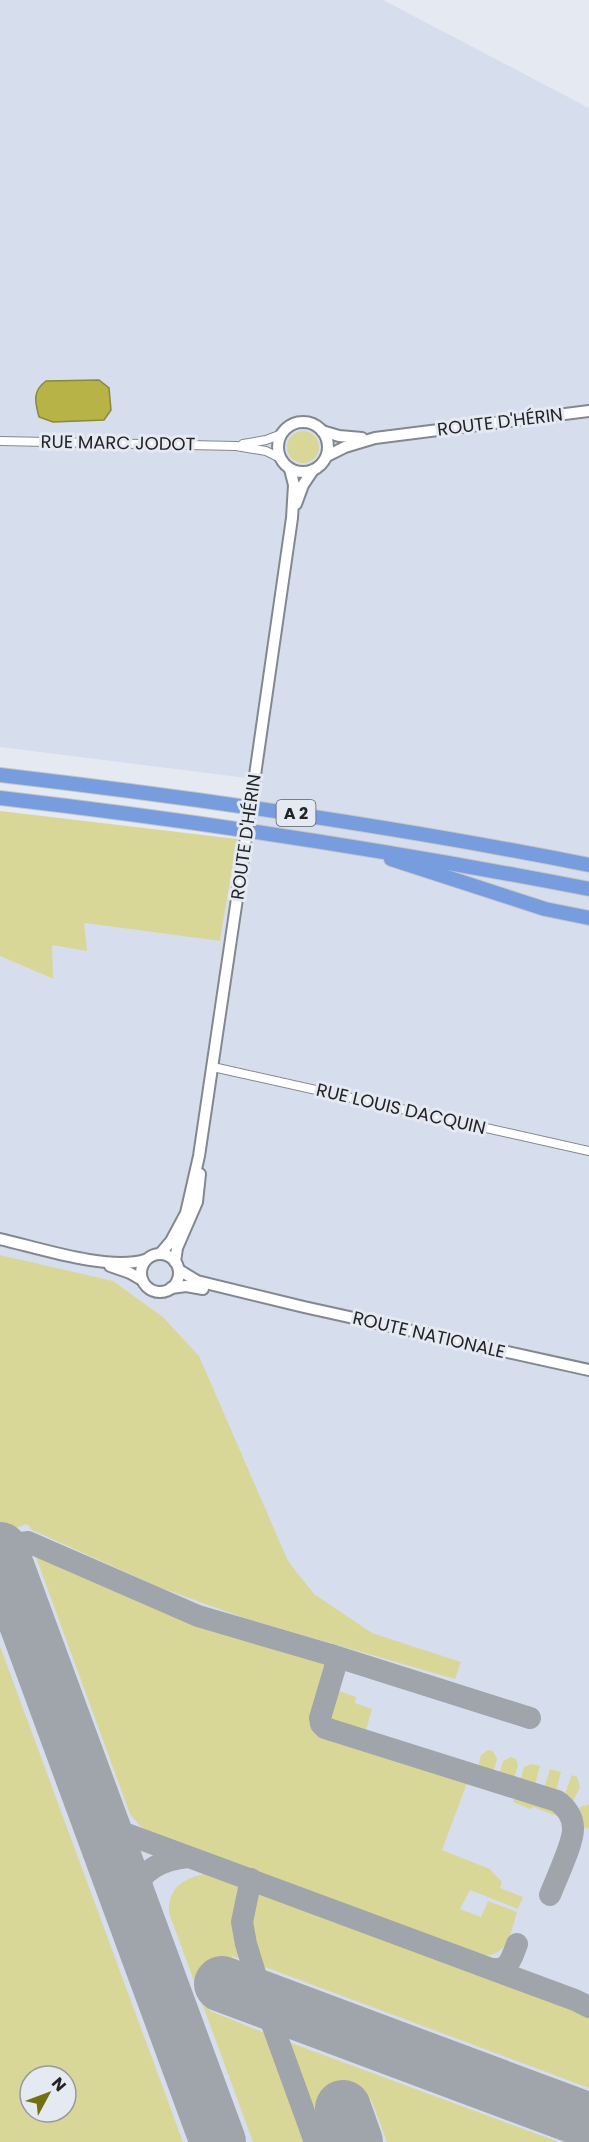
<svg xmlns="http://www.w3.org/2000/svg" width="589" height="2142" viewBox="0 0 589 2142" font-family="Poppins,sans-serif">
<rect width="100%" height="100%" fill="#e4e9f2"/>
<!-- built -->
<path fill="#d6deee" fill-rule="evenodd" d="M0,0H383L589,108V2142H0V956L52,979V945L84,923L220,941L247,778L0,747ZM30,2076H66V2112H30Z"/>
<!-- green -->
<g fill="#d8d798" fill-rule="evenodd">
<circle cx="303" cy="447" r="16"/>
<path d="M0,811L237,839L220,941L84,923L87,951L52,945L53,979L0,956Z"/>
<path d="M0,1255L113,1281L163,1317L199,1356L288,1561L314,1594L372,1633L461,1662L455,1679L247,1619L159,1587L32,1530L27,1524L0,1533Z"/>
<path d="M33,1549L196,1620L324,1659L330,1665L331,1670L316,1718L320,1730L469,1778L442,1850L490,1869L502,1882L500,1888L523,1897L518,1909L470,1890L460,1909L481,1917L488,1901L517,1912C511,1932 508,1958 481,1955L154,1834L140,1826L130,1814Z"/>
<path d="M0,1646L183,2142H0ZM30,2076H66V2112H30Z"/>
<path d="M333,1689L356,1697L355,1703L372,1709L364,1737L337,1728L326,1711Z"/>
<path d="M488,1750L493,1751L497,1759L492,1776L481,1773L478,1767L481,1755Z"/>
<path d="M511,1757L516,1759L518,1765L513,1782L498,1778L503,1761Z"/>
<path d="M532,1764L540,1766L534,1789L519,1784L524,1767Z"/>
<path d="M550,1769L561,1772L555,1795L543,1791Z"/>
<path d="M572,1775L577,1777L580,1787L571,1806L563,1798Z"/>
<path d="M515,1792L557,1805L567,1820L533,1807L530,1809L513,1802Z"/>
<path d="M589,1804V1829L582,1827L580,1828L576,1814L580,1807Z"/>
<path d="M204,1874L240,1886L242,1890L237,1928L245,1961L232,1956L210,2011L270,2035L309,2142H253L169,1913C168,1888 182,1879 204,1874Z"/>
<path d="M253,1891L589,2016V2088L257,1964L248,1926Z"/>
<path d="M283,2040L559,2142H387L371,2099L312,2120Z"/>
</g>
<!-- water -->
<path fill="#b7b347" stroke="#8a883d" stroke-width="1.5" d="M99,380L109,388L111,410L104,420L53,422L39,417C35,402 32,391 46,381Z"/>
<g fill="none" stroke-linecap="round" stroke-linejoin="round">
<!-- taxiway -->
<g stroke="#a0a4ab" stroke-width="22">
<path d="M9,1574C8,1558 9,1544 28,1542L198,1616L331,1655L336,1664L320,1718L321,1724L325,1728L557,1801C566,1807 573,1817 573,1828C574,1842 556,1879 550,1895"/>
<path d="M331,1655L530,1718"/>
<path d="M96,1809L105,1821L116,1830L575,2000L589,2007"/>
<path d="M251,1879L242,1922L246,1944L263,1999L315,2142"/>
<path d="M135,1917C135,1910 134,1903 134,1897C137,1870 165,1859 188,1857"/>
<path d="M493,1969C509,1971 512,1957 517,1944"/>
</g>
<!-- runway -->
<g stroke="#a0a4ab" stroke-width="56">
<path d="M0,1550L218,2142"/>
<path d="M222,1984L589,2121"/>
<path d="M343,2108L355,2142"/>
</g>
<!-- street casing -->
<g stroke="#83888f" stroke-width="10">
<g id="street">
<path d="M0,441L236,446L266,451L280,458"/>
<path d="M243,444L266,440L282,434"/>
<path d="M213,1067L589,1151"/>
</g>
</g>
<!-- secondary casing -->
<g stroke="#83888f" stroke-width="14">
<g id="secondary">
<circle cx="303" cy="447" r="25"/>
<path d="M322,431L339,436L362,438"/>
<path d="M327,456L345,447L375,438L589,411"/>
<path d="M296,504L303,485L313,470"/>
<path d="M254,782L292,518L294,485L290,469"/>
<path d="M0,1239C39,1248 108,1271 145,1260"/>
<circle cx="160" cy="1273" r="19"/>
<path d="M160,1254L171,1241L186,1213L199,1156L243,858"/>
<path d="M175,1262L177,1248L197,1202L200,1174"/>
<path d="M110,1266L130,1273L142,1280"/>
<path d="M179,1270L197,1281L304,1307L589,1370"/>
<path d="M171,1288L186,1286L203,1289"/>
</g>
</g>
<!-- highway casing -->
<g stroke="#c6c6c7" stroke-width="16">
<g id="highway">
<path d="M0,775C197,798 394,826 589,865"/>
<path d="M0,798C198,821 394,851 589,889"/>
<path d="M391,859L545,909L589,918"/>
</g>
</g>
<!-- street -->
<use href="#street" stroke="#fff" stroke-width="8"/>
<!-- secondary -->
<use href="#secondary" stroke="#fff" stroke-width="10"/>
<!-- highway -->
<use href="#highway" stroke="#789dde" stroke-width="14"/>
<!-- secondary-bridge casing -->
<g stroke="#83888f" stroke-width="14" stroke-linecap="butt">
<path id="secondary-bridge" d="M243,858L254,782"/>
</g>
<!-- secondary-bridge -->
<use href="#secondary-bridge" stroke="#fff" stroke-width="10"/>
</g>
<g text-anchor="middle" stroke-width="6" stroke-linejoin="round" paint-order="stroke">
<!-- shield labels -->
<rect fill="#e4e9f2" stroke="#5c5e63" stroke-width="1.5" x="276.5" y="800" width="39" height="26" rx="4.5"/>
<g font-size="16" font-weight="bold" fill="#222326">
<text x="296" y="819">A 2</text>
</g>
<!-- street labels -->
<g font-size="18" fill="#222326" stroke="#e4e9f2">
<text transform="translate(500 422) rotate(-7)" y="6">ROUTE D'HÉRIN</text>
<text transform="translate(118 443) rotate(1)" y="6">RUE MARC JODOT</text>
<text transform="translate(246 837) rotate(-82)" y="6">ROUTE D'HÉRIN</text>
<text transform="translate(401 1109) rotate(13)" y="6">RUE LOUIS DACQUIN</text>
<text transform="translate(429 1335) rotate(13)" y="6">ROUTE NATIONALE</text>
</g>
</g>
<!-- north arrow -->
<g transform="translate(48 2094) rotate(49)"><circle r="28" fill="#e4e9f2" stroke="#969aa0" stroke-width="1.5"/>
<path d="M0-4.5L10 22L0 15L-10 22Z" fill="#747012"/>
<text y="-9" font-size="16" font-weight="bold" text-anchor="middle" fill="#222326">N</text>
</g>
</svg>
